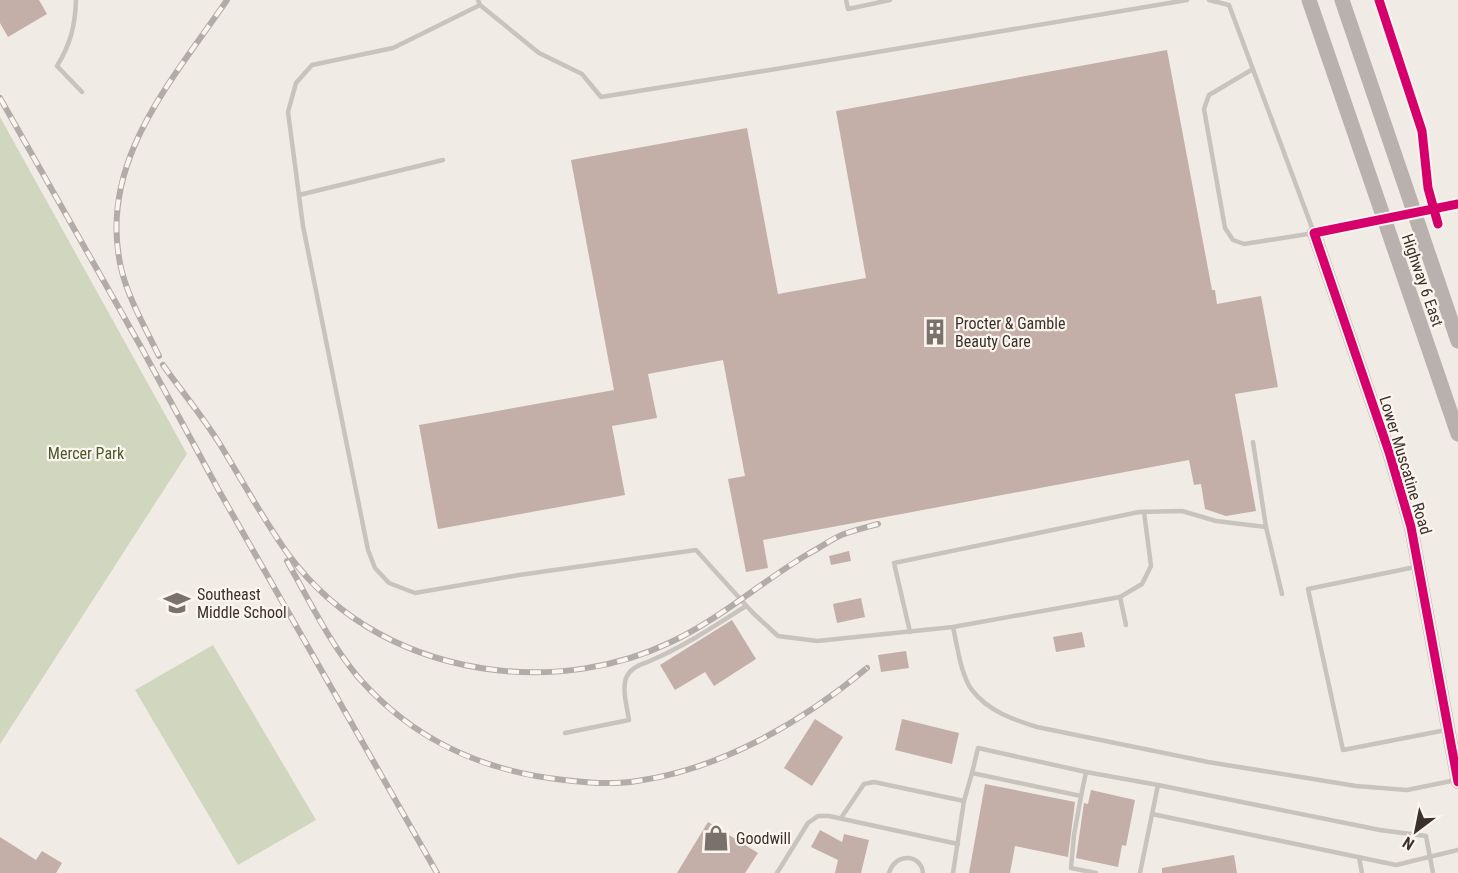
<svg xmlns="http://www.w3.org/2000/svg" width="1458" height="873" viewBox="0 0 1458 873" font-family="'Roboto Condensed',sans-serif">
<rect width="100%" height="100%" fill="#f0ebe5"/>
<!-- green -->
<g fill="#d1d6bf">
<path d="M0,117L187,454L0,744Z"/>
<path d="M213,645L316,820L238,865L135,690Z"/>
</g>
<!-- building -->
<g fill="#c3afa7">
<path d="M0,0H39L47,14L8,37L0,23Z"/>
<path d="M1167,50L1212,290H1215L1217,304L1261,296L1278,387L1235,394L1256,511L1226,516L1205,509L1201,484L1194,485L1189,460L763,540L768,568L746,572L728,479L745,476L723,360L648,374L657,418L612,426L625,495L438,529L419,425L614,390L571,160L747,128L778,294L866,278L836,111Z"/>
<path d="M849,551L851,561L831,565L829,556Z"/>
<path d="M861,598L865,617L837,623L833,604Z"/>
<path d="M732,620L756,659L714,686L705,672L675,690L660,665Z"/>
<path d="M1082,632L1085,647L1056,652L1053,637Z"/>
<path d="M906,651L909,668L881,672L878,655Z"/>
<path d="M815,719L843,737L812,786L784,768Z"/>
<path d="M902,719L959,733L952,764L895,750Z"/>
<path d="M985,784L1075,802L1068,857L1015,846L1010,873H969Z"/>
<path d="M1091,790L1135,800L1126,846L1122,845L1118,867L1076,858L1084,803L1088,804Z"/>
<path d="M708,822L758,853L745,873H677Z"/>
<path d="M820,830L842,842L844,834L869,840L861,873H835L838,860L811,847Z"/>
<path d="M0,837L36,860L42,851L62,863L56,873H0Z"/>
<path d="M1234,855L1237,873H1162V868Z"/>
</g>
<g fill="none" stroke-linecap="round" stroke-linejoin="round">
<!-- lane -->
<g stroke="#c9c3be" stroke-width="4.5">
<path d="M76,0C75,26 71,43 57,66L82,92"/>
<path d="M478,0L480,5L539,53L582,74L601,97L782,68L1187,0"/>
<path d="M846,0L848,9L890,0"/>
<path d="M1209,0L1229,5L1314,233L1244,244L1233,240L1225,228L1204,109L1209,95L1253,69"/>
<path d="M480,5L393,48L312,65L296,83L288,112L303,226L368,550L375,568L389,583L415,593L519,575L696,550L753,613L778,636L817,641L953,627L1120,597L1142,584L1151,566L1144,512"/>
<path d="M299,195L443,160"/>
<path d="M1253,442L1266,527L1282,594"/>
<path d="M1415,567L1308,589L1343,750L1446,730"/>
<path d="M1120,597L1126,625"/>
<path d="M953,627C957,645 961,676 972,690C988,711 1014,720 1037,727L1208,762L1356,786L1407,790L1456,780"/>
<path d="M910,632L894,563L1139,512L1182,511L1216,521L1266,527"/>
<path d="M565,733L629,720C627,707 622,690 626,678C631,666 642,665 652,660C685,646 716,625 746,606"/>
<path d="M972,773L978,748L1086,772"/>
<path d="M1158,785L1380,830L1426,836L1433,873"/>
<path d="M1081,796L1086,772L1158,785L1140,873"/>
<path d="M1152,814L1396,865L1458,850"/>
<path d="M841,818L864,784L874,782L964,801"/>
<path d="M1359,857L1362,873"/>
<path d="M777,873L808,823L818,816H829L958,844"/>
<path d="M889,873C896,851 922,855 923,873"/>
<path d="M953,873L964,801L972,773L1081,796L1074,835L1071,868L1096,873"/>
</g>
<!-- street -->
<path stroke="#c9c3be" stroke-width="9" d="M1314,233L1458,204"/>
<!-- secondary -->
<path stroke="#bab3ae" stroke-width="14" d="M1314,233L1389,452L1411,527L1458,782"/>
<!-- primary -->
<g stroke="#b8b1ad" stroke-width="15">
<path d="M1309,0L1458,434"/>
<path d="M1342,0L1458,341"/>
</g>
<!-- rail casing -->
<g stroke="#b1aca8" stroke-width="6">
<g id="rail">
<path d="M0,98L141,347L218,489L437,873"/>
<path d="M159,356C146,329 130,302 122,272C95,165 171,82 227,0"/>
<path d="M163,365C182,392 204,418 221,446C243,482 263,519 288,554C338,622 412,660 495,670C554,677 617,668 671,642C720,619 761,582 808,554C820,548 831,539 844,534C855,530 867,527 878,524"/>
<path d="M287,561C309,600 329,642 358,677C413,740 482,771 564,780C588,783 613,785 637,781C722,769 802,722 867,668"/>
</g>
</g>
<!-- rail -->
<use href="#rail" stroke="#fbf5ee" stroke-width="4" stroke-dasharray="11" stroke-linecap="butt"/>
<!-- cycleway casing -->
<g stroke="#fbf5ee" stroke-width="13">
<g id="cycleway">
<path d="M1379,0L1422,131L1428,188L1438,224"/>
<path d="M1458,204L1314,233L1389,452L1411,527L1458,782"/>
</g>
</g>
<!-- cycleway -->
<use href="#cycleway" stroke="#d6006c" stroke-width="9"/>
</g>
<!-- icons -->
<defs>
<g id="building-bare" transform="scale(2.07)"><path d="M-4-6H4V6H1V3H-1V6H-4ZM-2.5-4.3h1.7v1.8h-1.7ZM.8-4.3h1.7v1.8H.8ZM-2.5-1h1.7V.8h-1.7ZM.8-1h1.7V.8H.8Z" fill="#7a716c" stroke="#fbf5ee" stroke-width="2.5" paint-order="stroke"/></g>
<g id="school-bare" transform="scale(2.07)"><path d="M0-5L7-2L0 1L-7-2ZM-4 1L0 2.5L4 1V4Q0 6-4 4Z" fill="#7a716c" stroke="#fbf5ee" stroke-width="2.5" paint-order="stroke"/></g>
<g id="shop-bare" transform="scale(2.07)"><path d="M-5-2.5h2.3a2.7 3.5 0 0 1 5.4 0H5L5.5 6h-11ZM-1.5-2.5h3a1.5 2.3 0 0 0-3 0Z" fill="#7a716c" stroke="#fbf5ee" stroke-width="2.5" paint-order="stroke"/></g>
</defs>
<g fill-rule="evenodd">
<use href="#building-bare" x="935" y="332"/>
<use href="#school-bare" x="177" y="603"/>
<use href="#shop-bare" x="716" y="838"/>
</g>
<g text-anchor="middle" stroke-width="4.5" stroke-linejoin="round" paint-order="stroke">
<!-- street labels -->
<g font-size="16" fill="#3b302b" stroke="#fbf5ee">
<text transform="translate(1423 280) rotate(71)" y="6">Highway 6 East</text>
<text transform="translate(1406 465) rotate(73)" y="6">Lower Muscatine Road</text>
</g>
<!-- poi labels -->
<g font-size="16" fill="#3b302b" stroke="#fbf5ee" text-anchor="start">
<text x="955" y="329">Procter &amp; Gamble<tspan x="955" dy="18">Beauty Care</tspan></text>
<text x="197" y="600">Southeast<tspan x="197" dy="18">Middle School</tspan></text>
<text x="736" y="844">Goodwill</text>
</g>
<!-- park labels -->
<g font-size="16" fill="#4a5a2e" stroke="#fbf5ee">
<text x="86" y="459">Mercer Park</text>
</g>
</g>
<!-- north arrow -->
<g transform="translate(1416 831) rotate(212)" stroke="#fbf5ee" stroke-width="4.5" paint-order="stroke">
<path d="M0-4.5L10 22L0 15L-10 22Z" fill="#3b302b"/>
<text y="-9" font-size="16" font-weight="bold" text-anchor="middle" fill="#3b302b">N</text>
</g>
</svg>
